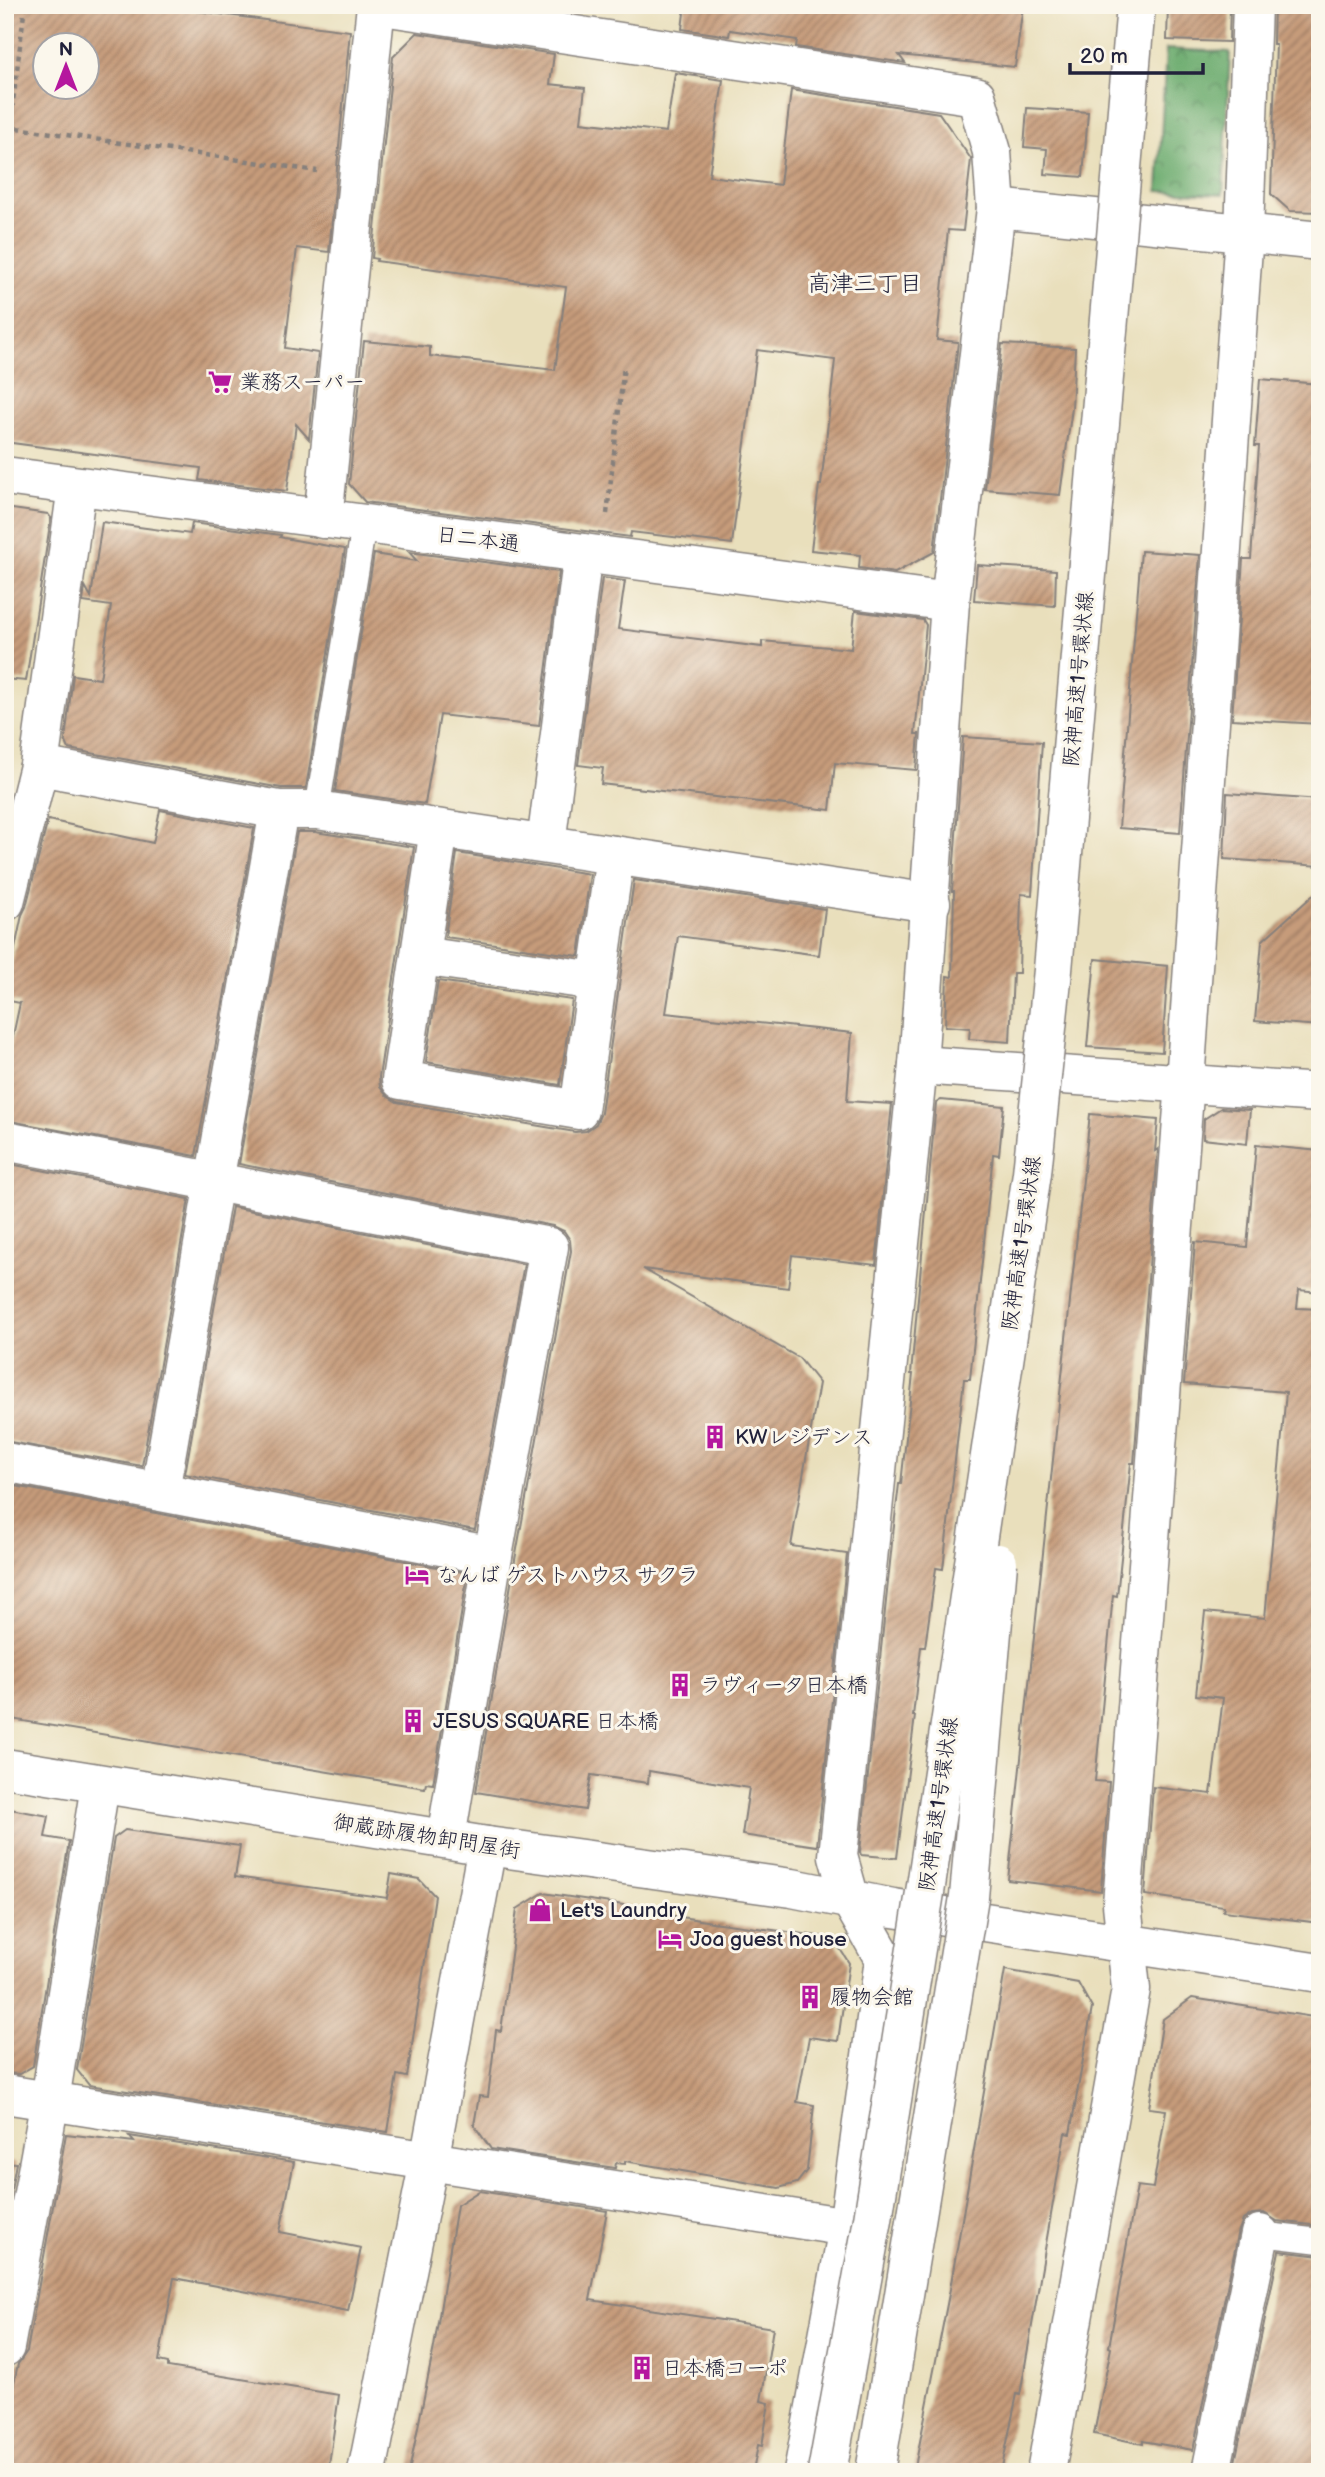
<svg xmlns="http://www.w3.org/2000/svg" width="1325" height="2477" viewBox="0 0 1325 2477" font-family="'Balsamiq Sans','Klee One',sans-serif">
<defs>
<pattern id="forest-crowns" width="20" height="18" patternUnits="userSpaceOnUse" patternTransform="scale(1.75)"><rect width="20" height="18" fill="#6cac6e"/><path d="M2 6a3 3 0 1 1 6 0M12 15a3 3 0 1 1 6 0" fill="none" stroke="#588c5c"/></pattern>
<pattern id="building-hatch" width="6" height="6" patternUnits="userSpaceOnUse" patternTransform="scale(1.75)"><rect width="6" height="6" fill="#c69b7a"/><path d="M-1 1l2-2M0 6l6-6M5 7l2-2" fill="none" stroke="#a07e65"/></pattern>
</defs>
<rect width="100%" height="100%" fill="#fbf7ec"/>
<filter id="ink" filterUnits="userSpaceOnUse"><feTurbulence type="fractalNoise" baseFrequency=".0143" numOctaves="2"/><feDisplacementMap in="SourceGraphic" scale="14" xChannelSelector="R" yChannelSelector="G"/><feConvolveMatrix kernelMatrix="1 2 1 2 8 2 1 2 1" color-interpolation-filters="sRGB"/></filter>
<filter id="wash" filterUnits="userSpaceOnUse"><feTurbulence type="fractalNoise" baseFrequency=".00686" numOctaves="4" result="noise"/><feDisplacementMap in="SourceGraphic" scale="28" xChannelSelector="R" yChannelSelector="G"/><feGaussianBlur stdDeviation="1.57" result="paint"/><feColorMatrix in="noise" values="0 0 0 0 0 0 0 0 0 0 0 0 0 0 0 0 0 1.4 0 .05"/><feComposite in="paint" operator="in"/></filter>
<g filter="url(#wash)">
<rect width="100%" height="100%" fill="#e9dfbc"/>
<!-- forest -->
<path fill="url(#forest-crowns)" stroke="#476754" stroke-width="2" d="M1166,49L1230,52L1223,194L1158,191Z"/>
<g id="blocks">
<!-- building -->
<g fill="url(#building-hatch)" fill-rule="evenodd">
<path d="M5,5H174V8L350,31L329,252L297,248L285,348L318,353L309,439L296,424L287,491L199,480L201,468L5,442ZM46,46H88V88H46Z"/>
<path d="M685,5H1023L1015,67L899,55L905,63L796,47L797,40L730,30L729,36L682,29Z"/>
<path d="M1168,5H1230L1229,42L1167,40Z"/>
<path d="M1274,5H1320V212L1290,211L1271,194L1276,44H1273Z"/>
<path d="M417,33L554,54L550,84L585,88L581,122L666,132L675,73L723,80L709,176L780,185L791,90L939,113L971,159L963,231L948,230L937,340L958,342L934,552L895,573L859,568L860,555L811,550L819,485H821L835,360L757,350L732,544L631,532L630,537L365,502L349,484L364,341L430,347V356L555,370L566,287L376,261L377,259L372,258L393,57Z"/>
<path d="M1027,108L1088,112L1083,177L1045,174L1047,149L1024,147Z"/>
<path d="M1002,344L1075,348L1072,408L1060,495L985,489Z"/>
<path d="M1260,379L1320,384V724L1232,719L1243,559H1251L1259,446H1255Z"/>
<path d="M5,508L48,514L51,518L26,681L5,679Z"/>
<path d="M102,522L190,534L192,523L281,535L280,537L284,538L345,549L306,788H281L69,749L65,740L73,675L100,679L111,606L83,602L85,586L91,597Z"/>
<path d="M1141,551L1200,555L1180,833L1119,828Z"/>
<path d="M409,552L559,572L539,726L440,715L425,804L335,791L374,554L417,561Z"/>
<path d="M977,565L1056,570L1055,606L974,600Z"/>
<path d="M602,578L625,581L618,629L762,647V641L851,649L855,611L923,620L926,625L915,734H919L916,770L835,763L830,810L601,784L603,768L578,765Z"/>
<path d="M963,737L1042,742L1032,895L1021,894L1019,973H1013L1010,1042L969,1039L970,1028L945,1026L947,976L952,977L954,891H952Z"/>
<path d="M1227,793L1320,800V866L1224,859Z"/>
<path d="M160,810L254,828L196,1156L5,1120V1073L20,1003L5,1000V996L22,915L26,907L48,820L153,843Z"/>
<path d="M297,832H315L414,847L379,1077L380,1087L387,1096L397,1102L575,1132L586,1131L596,1124L601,1113L634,880L825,909L819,955L678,936L666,1013L852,1033L847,1101L892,1104L876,1265L792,1255L788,1288L643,1269L799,1358L819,1383L791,1546L847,1554L817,1846L742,1835L749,1788L649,1771L648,1783L591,1775L585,1810L476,1792L515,1560L571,1251L570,1240L564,1231L553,1226L239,1164Z"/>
<path d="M457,853L590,874L579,956L445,937Z"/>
<path d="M1320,889V1026L1255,1021L1262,941Z"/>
<path d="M1095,959L1168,966L1162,1052L1087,1047Z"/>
<path d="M438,981L572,1000L560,1085L426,1062Z"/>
<path d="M941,1100L1004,1106L999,1155L993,1154L970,1379H964L943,1569L936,1568L925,1647H921L913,1716H915L897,1858L861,1855L860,1852L892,1543L899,1484H901L913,1374H911L936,1103Z"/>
<path d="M1221,1108L1250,1110L1247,1144L1203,1139L1204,1119Z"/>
<path d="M1090,1114L1158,1120L1155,1151L1158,1149L1134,1463H1131L1117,1596L1113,1595L1095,1781L1109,1782L1101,1891L1008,1880Z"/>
<path d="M1256,1145L1320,1151L1316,1209H1320V1292L1299,1290L1297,1308L1320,1309V1923L1223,1911L1224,1906L1145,1895L1153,1787L1211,1794L1223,1698L1196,1695L1205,1612L1265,1618L1286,1392L1184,1384L1195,1242L1247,1247Z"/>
<path d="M5,1163L189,1199L142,1466L5,1441Z"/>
<path d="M232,1207L524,1264L475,1530L185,1474Z"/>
<path d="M5,1484L468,1573L433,1784L426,1783L425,1788L5,1718Z"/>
<path d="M10,1809L49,1816L45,1837L69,1841L33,2066L19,2074L5,2073V1835Z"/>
<path d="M125,1830L240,1846L235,1877L387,1898L391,1874L419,1879L435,1896L407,2077L397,2075L388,2132L89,2085L77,2070L114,1838Z"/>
<path d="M543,1893L644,1908L643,1911L712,1922L833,1938L849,1963L838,2041L809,2037L797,2102L814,2105L807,2170L797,2183L779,2188L625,2161V2164L616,2163L615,2168L491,2149L474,2125L479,2096L488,2097L496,2030L501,2031L517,1909Z"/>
<path d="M1005,1970L1078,1983L1092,2008L1070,2134L1065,2133L1020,2395L1017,2394L1001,2472H914L950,2289Z"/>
<path d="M1192,1998L1320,2018V2226L1277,2221L1264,2213L1252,2214L1243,2220L1239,2230L1193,2450L1143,2441V2444L1094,2434L1111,2348L1109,2347L1137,2186L1153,2188L1166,2110L1149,2108L1163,2019Z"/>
<path d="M66,2134L134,2142L129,2136L294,2162L280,2232L361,2248L348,2311L174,2278L159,2361L168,2363V2367L339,2395L328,2472H5V2430L10,2401L18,2364L27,2351Z"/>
<path d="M5,2162L16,2163L6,2217H5Z"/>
<path d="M479,2191L607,2211L590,2300L773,2328L761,2401L769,2403L762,2446L758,2445L753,2472H409L434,2347L457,2205Z"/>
<path d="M1279,2251L1320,2256V2472H1237L1238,2463L1235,2462Z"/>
</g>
</g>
</g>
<g filter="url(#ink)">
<use href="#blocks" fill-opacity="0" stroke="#86807c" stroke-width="2"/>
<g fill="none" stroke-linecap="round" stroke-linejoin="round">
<!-- lane casing -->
<g stroke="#86807c" stroke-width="27">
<g id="lane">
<path d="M317,810L364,525"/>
<path d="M1260,2234L1320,2241"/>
</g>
</g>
<!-- street casing -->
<g stroke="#86807c" stroke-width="41">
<g id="street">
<path d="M376,5L976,96L992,152L996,208L950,602L918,1065L838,1856L850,1899L884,1959L848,2227L803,2472"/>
<path d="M996,208L1320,241"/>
<path d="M5,476L950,602"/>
<path d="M323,519L376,5"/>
<path d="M39,766L279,810H317L931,903"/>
<path d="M439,829L401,1080L579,1110L615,855"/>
<path d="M546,844L583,553"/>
<path d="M5,902L39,766L77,486"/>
<path d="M421,956L596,981"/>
<path d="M918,1065L1320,1093"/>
<path d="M5,1141L549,1247L493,1556L446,1838"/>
<path d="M5,1462L493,1556"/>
<path d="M160,1491L279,810"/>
<path d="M5,1768L487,1846L792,1888L893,1908L1320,1973"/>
<path d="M5,2094L848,2227"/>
<path d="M5,2347L50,2100L100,1785"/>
<path d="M367,2472L429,2161L487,1846"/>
<path d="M1046,2472L1131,1989L1122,1904L1185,1082L1244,233L1252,5"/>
<path d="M1211,2472L1260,2234"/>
</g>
</g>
<!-- path -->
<g stroke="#86807c" stroke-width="4.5" stroke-dasharray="5 5" stroke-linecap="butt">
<path d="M25,5L10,127L317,171"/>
<path d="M607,514L624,366"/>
</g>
<!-- lane -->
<use href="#lane" stroke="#fff" stroke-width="24"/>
<!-- street -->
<use href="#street" stroke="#fff" stroke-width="38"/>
<!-- highway-bridge casing -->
<g stroke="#86807c" stroke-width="41" stroke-linecap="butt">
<g id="highway-bridge">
<path d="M827,2472L873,2219L926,1886L1032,1173L1053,970L1136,5"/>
<path d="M875,2472L969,1897L998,1563"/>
</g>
</g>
<!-- highway-bridge -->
<use href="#highway-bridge" stroke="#fff" stroke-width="38"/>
</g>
</g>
<!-- icons -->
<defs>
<g id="supermarket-bare" transform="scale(1.89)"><path d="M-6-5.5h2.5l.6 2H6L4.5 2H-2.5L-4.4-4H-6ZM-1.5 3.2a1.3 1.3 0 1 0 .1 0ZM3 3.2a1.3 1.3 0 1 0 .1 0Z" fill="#b5179e" stroke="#fbf7ec" stroke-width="2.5" paint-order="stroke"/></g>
<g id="building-bare" transform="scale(1.89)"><path d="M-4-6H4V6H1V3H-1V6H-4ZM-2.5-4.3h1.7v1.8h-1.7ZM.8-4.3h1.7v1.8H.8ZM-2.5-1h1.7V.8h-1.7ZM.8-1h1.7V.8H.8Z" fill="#b5179e" stroke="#fbf7ec" stroke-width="2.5" paint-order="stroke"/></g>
<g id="hotel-bare" transform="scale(1.89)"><path d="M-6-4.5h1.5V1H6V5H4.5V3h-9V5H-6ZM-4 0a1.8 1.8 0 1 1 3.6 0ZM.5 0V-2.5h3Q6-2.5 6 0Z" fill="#b5179e" stroke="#fbf7ec" stroke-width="2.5" paint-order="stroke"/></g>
<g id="shop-bare" transform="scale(1.89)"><path d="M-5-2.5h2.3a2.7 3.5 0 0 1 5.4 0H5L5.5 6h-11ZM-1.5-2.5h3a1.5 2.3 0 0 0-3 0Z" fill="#b5179e" stroke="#fbf7ec" stroke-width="2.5" paint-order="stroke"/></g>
</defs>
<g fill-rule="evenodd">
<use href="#supermarket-bare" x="220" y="382"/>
<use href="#building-bare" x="715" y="1437"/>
<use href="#hotel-bare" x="417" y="1575"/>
<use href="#building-bare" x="680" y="1685"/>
<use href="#building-bare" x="413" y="1721"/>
<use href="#shop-bare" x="540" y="1910"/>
<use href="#hotel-bare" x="670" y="1939"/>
<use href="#building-bare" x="810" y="1997"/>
<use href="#building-bare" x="642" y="2368"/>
</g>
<g text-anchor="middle" stroke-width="6" stroke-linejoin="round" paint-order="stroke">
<!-- poi labels -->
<g font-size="21" fill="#22223b" stroke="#fbf7ec" text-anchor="start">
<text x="240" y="389">業務スーパー</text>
<text x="735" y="1444">KWレジデンス</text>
<text x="437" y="1582">なんば ゲストハウス サクラ</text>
<text x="700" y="1692">ラヴィータ日本橋</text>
<text x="433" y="1728">JESUS SQUARE 日本橋</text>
<text x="560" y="1917">Let's Laundry</text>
<text x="690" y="1946">Joa guest house</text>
<text x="830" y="2004">履物会館</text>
<text x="662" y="2375">日本橋コーポ</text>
</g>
<!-- street labels -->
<g font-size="21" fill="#22223b" stroke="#fbf7ec">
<text transform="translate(478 539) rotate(7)" y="7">日二本通</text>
<text transform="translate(1078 679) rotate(-85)" y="7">阪神高速1号環状線</text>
<text transform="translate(1021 1243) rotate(-82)" y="7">阪神高速1号環状線</text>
<text transform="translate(938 1804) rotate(-82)" y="7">阪神高速1号環状線</text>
<text transform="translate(427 1836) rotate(9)" y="7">御蔵跡履物卸問屋街</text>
</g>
<!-- neighbourhood labels -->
<g font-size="23" fill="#22223b" stroke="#fbf7ec">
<text x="865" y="291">高津三丁目</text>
</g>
</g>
<!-- margin -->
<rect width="1325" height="2477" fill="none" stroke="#fbf7ec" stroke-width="28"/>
<!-- north arrow -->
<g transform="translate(66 66)"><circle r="33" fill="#fbf7ec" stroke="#a4a2a5" stroke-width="2"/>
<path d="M0-5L12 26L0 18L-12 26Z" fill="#b5179e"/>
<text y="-10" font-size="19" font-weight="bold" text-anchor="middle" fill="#22223b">N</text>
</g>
<!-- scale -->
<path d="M1070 63v10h133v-10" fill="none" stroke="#22223b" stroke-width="3.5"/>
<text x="1080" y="63" font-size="21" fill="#22223b" stroke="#fbf7ec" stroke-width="5" paint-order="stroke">20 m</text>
</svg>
